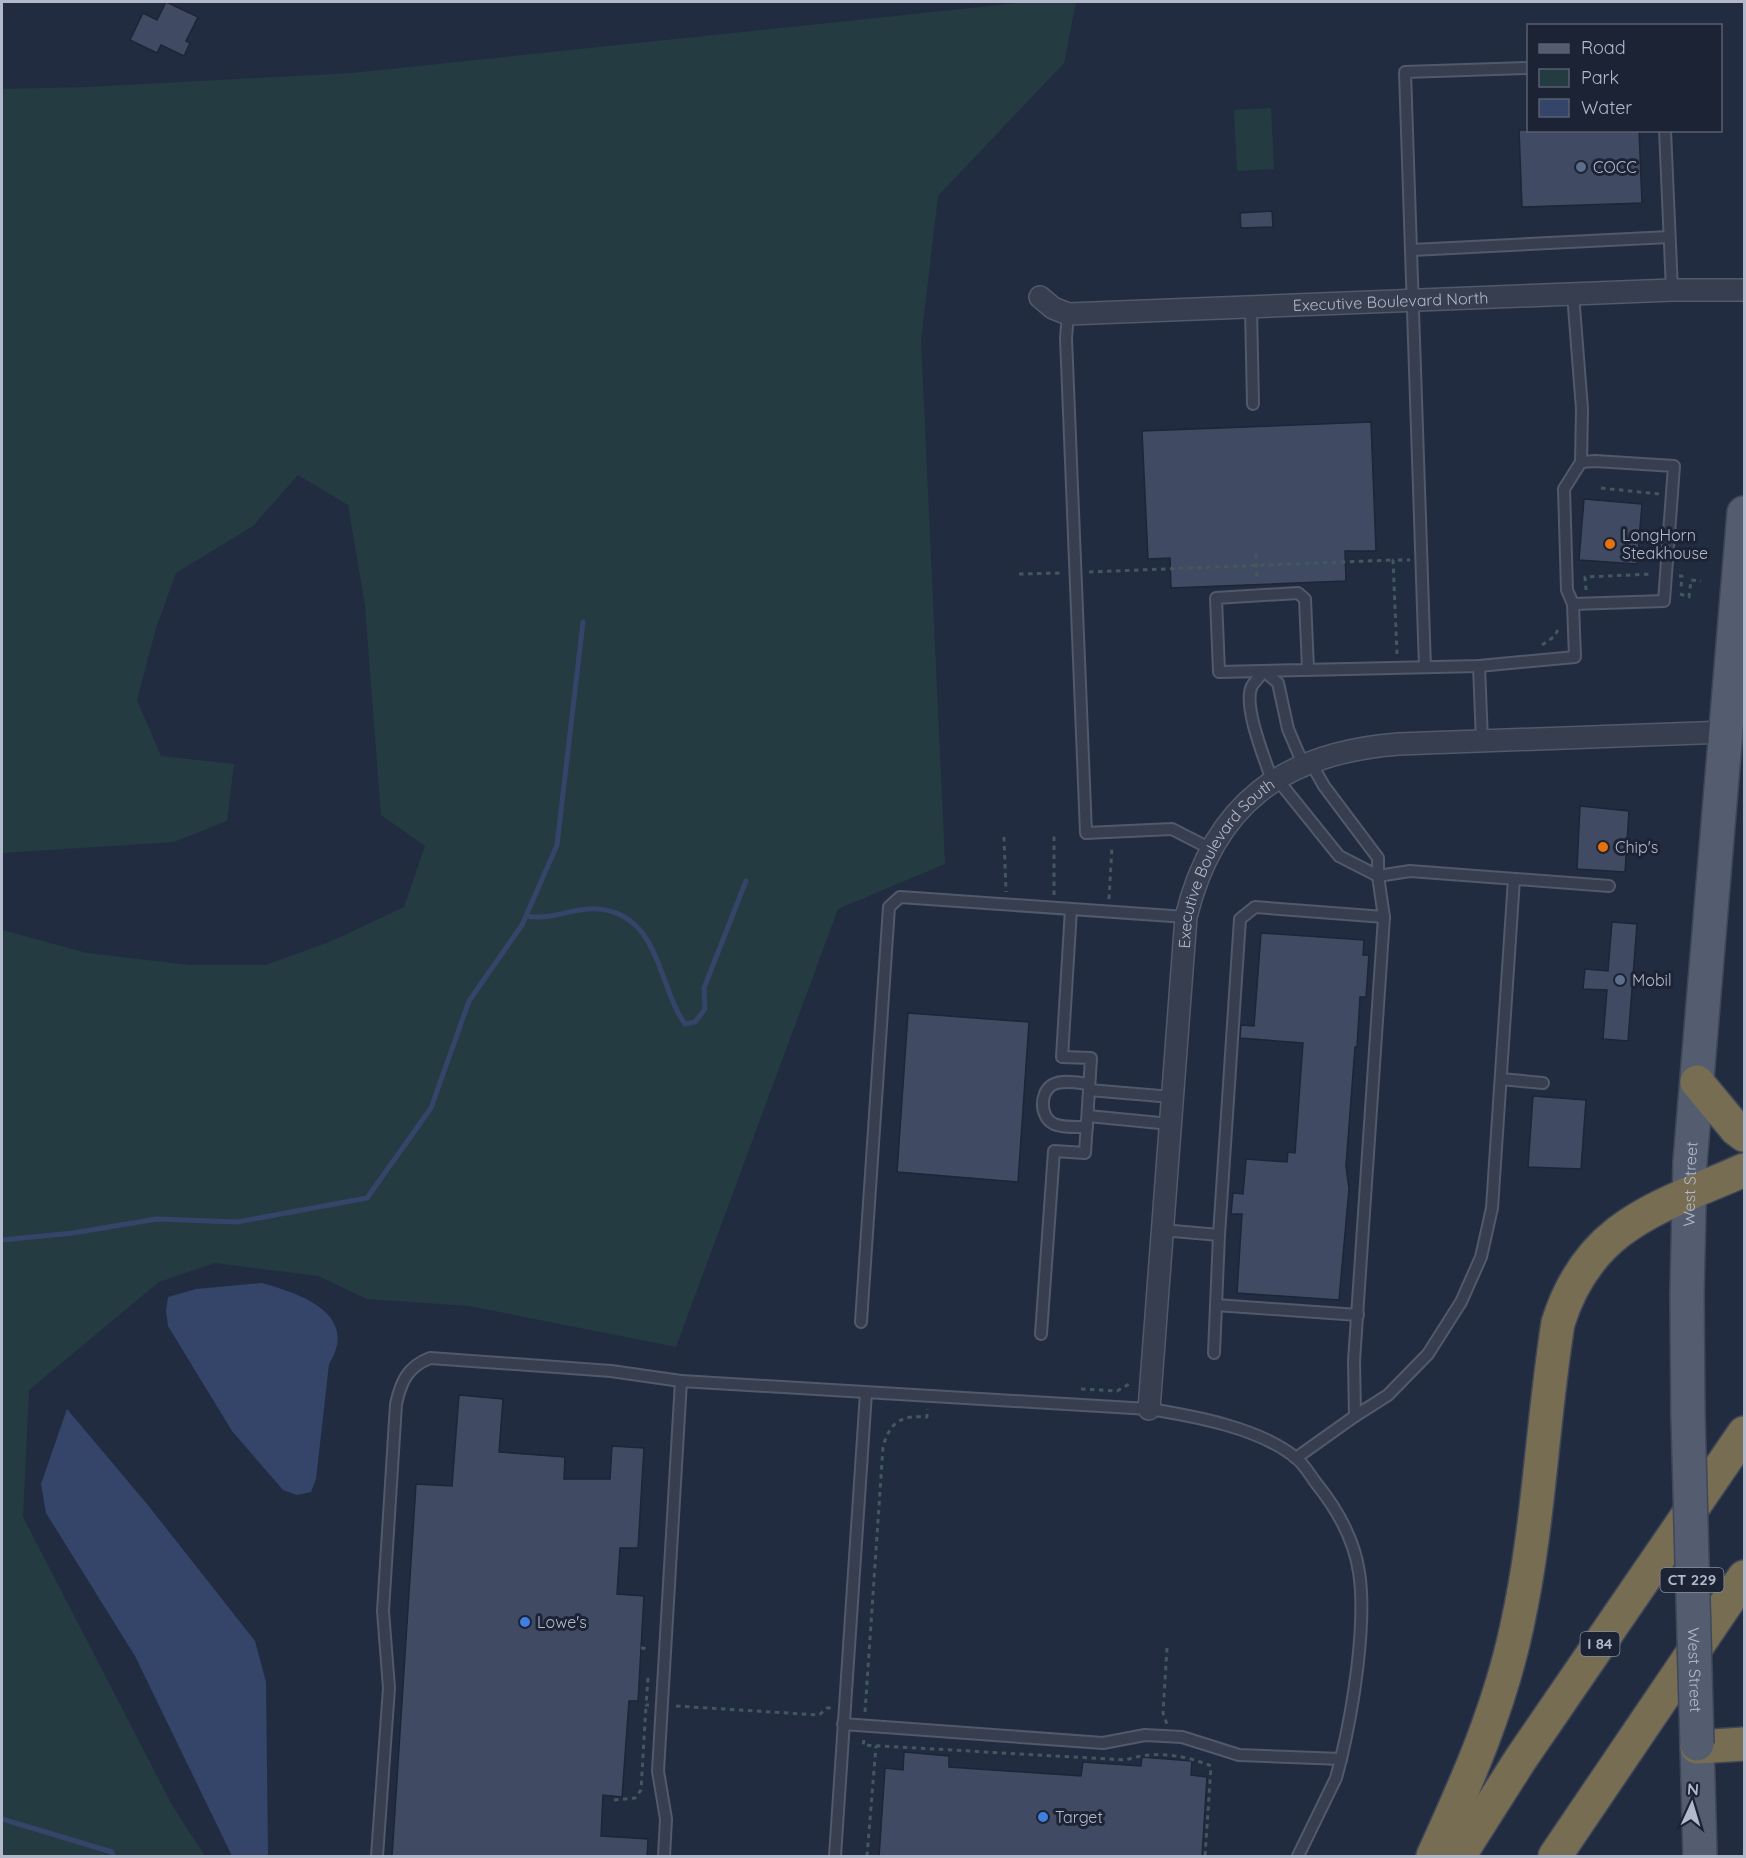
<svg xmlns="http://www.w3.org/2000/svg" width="1746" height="1858" viewBox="0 0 1746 1858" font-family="Quicksand,sans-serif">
<rect width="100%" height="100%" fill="#222c41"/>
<!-- green -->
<g fill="#243b42">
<path d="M1028,2H1076L1064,63L938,196L921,340L945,864L838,909L676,1347L469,1306L367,1299L318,1276L215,1263L159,1282L29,1390L23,1517L172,1805L205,1856H2V930L87,953L190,965H266L334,940L404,907L425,846L381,815L365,605L348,505L298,475L253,526L176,573L156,628L137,700L161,756L234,764L227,821L174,842L2,853V89L88,87L352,73Z"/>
<path d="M1271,108L1274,169L1237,171L1234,110Z"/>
</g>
<!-- water -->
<g fill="#344569">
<path d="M262,1283C301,1294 360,1314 329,1364L316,1479L311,1492L297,1495L283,1490L232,1431L168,1326L166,1311L168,1297L196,1289Z"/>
<path d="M67,1409L147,1504L255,1641L266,1682L268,1856H232L135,1656L46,1513L41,1484Z"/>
</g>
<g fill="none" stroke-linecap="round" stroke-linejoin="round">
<!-- stream -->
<g stroke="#344569" stroke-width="5">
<path d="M526,916C551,921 574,907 598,909C660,914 658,987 685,1024L695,1022L705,1009L704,988L746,881"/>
<path d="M2,1240L73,1233L157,1219L237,1222L367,1198L431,1108L469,1001L522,925L557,845L583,622"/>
<path d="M2,1819L112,1852L113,1856"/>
</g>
</g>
<!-- building -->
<g fill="#404b63" stroke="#1d2537" stroke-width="1.5">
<path d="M166,2L198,17L186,41L190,43L184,56L161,45L157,53L130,40L143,13L157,20Z"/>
<path d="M1519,130H1639L1642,203L1522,207Z"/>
<path d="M1272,211L1273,227L1241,228L1240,213Z"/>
<path d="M1371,422L1376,551H1345L1346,581L1171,588L1170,558L1148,559L1142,431Z"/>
<path d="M1584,499L1642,504L1637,564L1579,560Z"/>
<path d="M1580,806L1629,811L1625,872L1577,869Z"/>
<path d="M1612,922L1637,924L1628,1041L1603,1039L1607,990L1583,989L1585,969L1608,971Z"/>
<path d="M1261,933L1364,940L1363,955H1369L1366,997H1360L1357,1047H1355L1346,1166L1349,1189L1339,1300L1237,1293L1242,1214H1231L1233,1193L1243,1194L1246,1159L1287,1162L1288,1152L1295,1153L1303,1043L1240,1038L1241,1025L1254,1026Z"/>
<path d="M908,1013L1029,1022L1018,1182L897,1172Z"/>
<path d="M1533,1096L1586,1100L1581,1169L1528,1167Z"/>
<path d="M459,1395L503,1399L499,1452L565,1457L564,1479H610L612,1446L644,1448L638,1548H620L617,1594L644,1596L638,1701H629L622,1797L603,1795L601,1836L648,1839L647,1857H392L416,1484L452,1486Z"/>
<path d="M904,1752L949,1756V1767L1081,1776L1083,1762L1141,1766L1142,1757L1192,1761L1191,1775L1207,1777L1202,1857H879L885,1768L903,1770Z"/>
</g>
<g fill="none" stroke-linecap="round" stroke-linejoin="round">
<!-- service casing -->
<g stroke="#51596b" stroke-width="14">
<g id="service">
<path d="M1665,130L1672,290"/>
<path d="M1412,250L1669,237"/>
<path d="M1251,308L1253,404"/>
<path d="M1068,314L1066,338L1086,833L1172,829L1211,849"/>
<path d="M1573,604L1664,601L1674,466L1595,461L1581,462"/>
<path d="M1479,666L1482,741"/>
<path d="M1425,667L1405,72L1528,68"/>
<path d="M1308,669L1305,599L1298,593L1216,598L1219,672L1479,666L1575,657L1573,604L1567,590L1564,489L1581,462L1582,409L1573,294"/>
<path d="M1277,779L1339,856L1378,876V858L1324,786L1310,761"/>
<path d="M1273,783C1266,762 1242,705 1252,686C1255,681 1260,676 1264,671L1278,683L1288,729L1303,764"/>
<path d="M1501,1079L1543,1083"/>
<path d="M1089,1090L1172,1097"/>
<path d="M1088,1116L1170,1124"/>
<path d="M1087,1127C1077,1127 1063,1128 1054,1124C1040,1117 1039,1094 1052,1085C1062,1079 1079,1083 1089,1084"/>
<path d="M1162,1230L1219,1235L1214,1353"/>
<path d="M1219,1235L1240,919L1255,907L1384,917"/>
<path d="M1216,1305L1358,1315"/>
<path d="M861,1322L889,907L900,897L1186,917"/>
<path d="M1041,1334L1054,1151L1085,1153L1091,1058L1062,1057L1071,909"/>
<path d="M1355,1416L1388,1395L1428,1354L1461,1302L1481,1257L1492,1208L1514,879"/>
<path d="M1296,1458L1355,1416L1354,1361L1384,917L1378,876L1410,871L1609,886"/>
<path d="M377,1856L389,1688L383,1611L396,1404C401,1382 407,1367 430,1358L611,1371L681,1381"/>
<path d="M664,1856L666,1819L658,1771L681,1381L1149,1409C1194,1416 1260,1428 1296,1458C1304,1464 1310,1475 1316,1483C1337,1509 1354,1539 1359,1572C1367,1623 1353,1709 1341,1759L1239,1755L1182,1737L1145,1735L1103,1743L843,1724"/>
<path d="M835,1856L866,1393"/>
<path d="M1298,1856L1336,1778L1341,1759"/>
</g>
</g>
<!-- minor casing -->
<g stroke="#51596b" stroke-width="24">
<g id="minor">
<path id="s1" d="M1040,297L1053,308L1068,314L1672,290H1744"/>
<path id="s2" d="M1149,1409L1186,917C1214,803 1284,753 1398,744L1726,732"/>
</g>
</g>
<!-- primary casing -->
<g stroke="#3f4759" stroke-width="36">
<g id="primary">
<path id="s3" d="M1688,1416L1687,1294L1690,1162L1744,513"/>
<path d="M1697,1744L1700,1856"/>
</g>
</g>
<!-- motorway casing -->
<g stroke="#3e4658" stroke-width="36">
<g id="motorway">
<path d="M1697,1082L1736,1129L1744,1135"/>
<path d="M1697,1747L1744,1744"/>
<path d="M1433,1856C1467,1782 1500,1707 1517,1626C1539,1527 1542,1423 1558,1323C1589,1224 1658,1208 1744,1170"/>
<path d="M1459,1856L1520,1760L1744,1433"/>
<path d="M1555,1856L1744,1577"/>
</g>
</g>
<!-- path -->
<g stroke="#42585e" stroke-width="3" stroke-dasharray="4.5 4.5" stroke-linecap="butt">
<path d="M1601,488L1659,494"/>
<path d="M1256,554L1257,581"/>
<path d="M1089,572L1393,560"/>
<path d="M1019,574L1062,573"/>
<path d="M1679,576H1682L1681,588"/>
<path d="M1586,590L1585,577L1652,574"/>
<path d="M1680,594L1689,597L1691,580L1701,581"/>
<path d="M1542,645L1555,636L1559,627"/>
<path d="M1397,654L1393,560H1410"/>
<path d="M1004,837L1006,892"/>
<path d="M1054,895V834"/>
<path d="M1109,899L1112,846"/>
<path d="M1081,1389L1117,1391L1131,1383"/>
<path d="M641,1648L650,1649"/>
<path d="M1167,1648L1163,1713L1167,1724"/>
<path d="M648,1678L646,1705H649"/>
<path d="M676,1706L819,1715L827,1708H831"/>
<path d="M865,1712L883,1447C890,1421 902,1415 927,1417V1409"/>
<path d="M864,1740L863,1745L1126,1760C1153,1750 1185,1755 1211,1766L1205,1856"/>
<path d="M614,1800L635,1798L641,1790L646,1705"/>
<path d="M867,1856L876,1746"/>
</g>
<!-- service -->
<use href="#service" stroke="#363e50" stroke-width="10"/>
<!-- minor -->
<use href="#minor" stroke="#363e50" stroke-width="21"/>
<!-- primary -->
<use href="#primary" stroke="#545d70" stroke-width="33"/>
<!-- motorway -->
<use href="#motorway" stroke="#776d52" stroke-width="33"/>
<!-- primary-bridge casing -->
<g stroke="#3f4759" stroke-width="36" stroke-linecap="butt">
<g id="primary-bridge">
<path id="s4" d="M1688,1416L1697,1744"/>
</g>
</g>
<!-- primary-bridge -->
<use href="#primary-bridge" stroke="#545d70" stroke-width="33"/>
</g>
<!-- markers -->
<g fill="#5c6f8a" stroke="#1b2335" stroke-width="2">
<circle cx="1581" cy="167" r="6"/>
<circle cx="1620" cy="980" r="6"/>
</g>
<g fill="#e8710a" stroke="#1b2335" stroke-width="2">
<circle cx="1610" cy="544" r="6"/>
<circle cx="1603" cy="847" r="6"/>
</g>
<g fill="#3f7fe0" stroke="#1b2335" stroke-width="2">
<circle cx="525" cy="1622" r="6"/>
<circle cx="1043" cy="1817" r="6"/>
</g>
<g text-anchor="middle" stroke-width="6" stroke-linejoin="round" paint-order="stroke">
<!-- shield labels -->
<g fill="#1b2335" stroke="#858c9e" stroke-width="1.5">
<rect x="1660.5" y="1568" width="63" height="24" rx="4.5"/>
<rect x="1580.5" y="1632" width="39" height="24" rx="4.5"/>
</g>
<g font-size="15" font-weight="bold" fill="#b2b9cb">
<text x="1692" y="1585">CT 229</text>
<text x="1600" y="1649">I 84</text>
</g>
<!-- poi labels -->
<g font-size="16" fill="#b2b9cb" stroke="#1b2335" text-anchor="start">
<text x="1593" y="173">COCC</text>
<text x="1622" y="541">LongHorn<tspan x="1622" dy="18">Steakhouse</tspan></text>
<text x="1615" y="853">Chip's</text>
<text x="1632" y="986">Mobil</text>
<text x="537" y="1628">Lowe's</text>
<text x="1055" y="1823">Target</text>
</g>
<!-- street labels -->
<g font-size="16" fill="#b2b9cb" stroke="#1b2335">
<text dy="6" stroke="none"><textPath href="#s1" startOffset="356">Executive Boulevard North</textPath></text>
<text dy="6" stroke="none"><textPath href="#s2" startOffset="560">Executive Boulevard South</textPath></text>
<text dy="6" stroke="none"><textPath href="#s3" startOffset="232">West Street</textPath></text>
<text dy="6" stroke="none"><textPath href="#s4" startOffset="254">West Street</textPath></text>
</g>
</g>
<!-- border -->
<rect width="1746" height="1858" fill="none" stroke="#b2b9cb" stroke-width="6"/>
<!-- legend -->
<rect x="1527" y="24" width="195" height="108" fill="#1b2335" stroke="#575f71" stroke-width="1.5"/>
<rect x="1539" y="44" width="30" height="9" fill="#545d70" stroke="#575f71" stroke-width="1.5"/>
<text x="1581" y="54" font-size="18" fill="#b2b9cb">Road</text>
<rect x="1539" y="69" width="30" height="18" fill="#243b42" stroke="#575f71" stroke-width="1.5"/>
<text x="1581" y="84" font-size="18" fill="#b2b9cb">Park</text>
<rect x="1539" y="99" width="30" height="18" fill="#344569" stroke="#575f71" stroke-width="1.5"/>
<text x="1581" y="114" font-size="18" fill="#b2b9cb">Water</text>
<!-- north arrow -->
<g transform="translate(1692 1804) rotate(4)" stroke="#1b2335" stroke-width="4.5" paint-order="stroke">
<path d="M0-4.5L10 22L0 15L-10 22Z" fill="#b2b9cb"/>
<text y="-9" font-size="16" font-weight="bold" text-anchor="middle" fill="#b2b9cb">N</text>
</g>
</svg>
